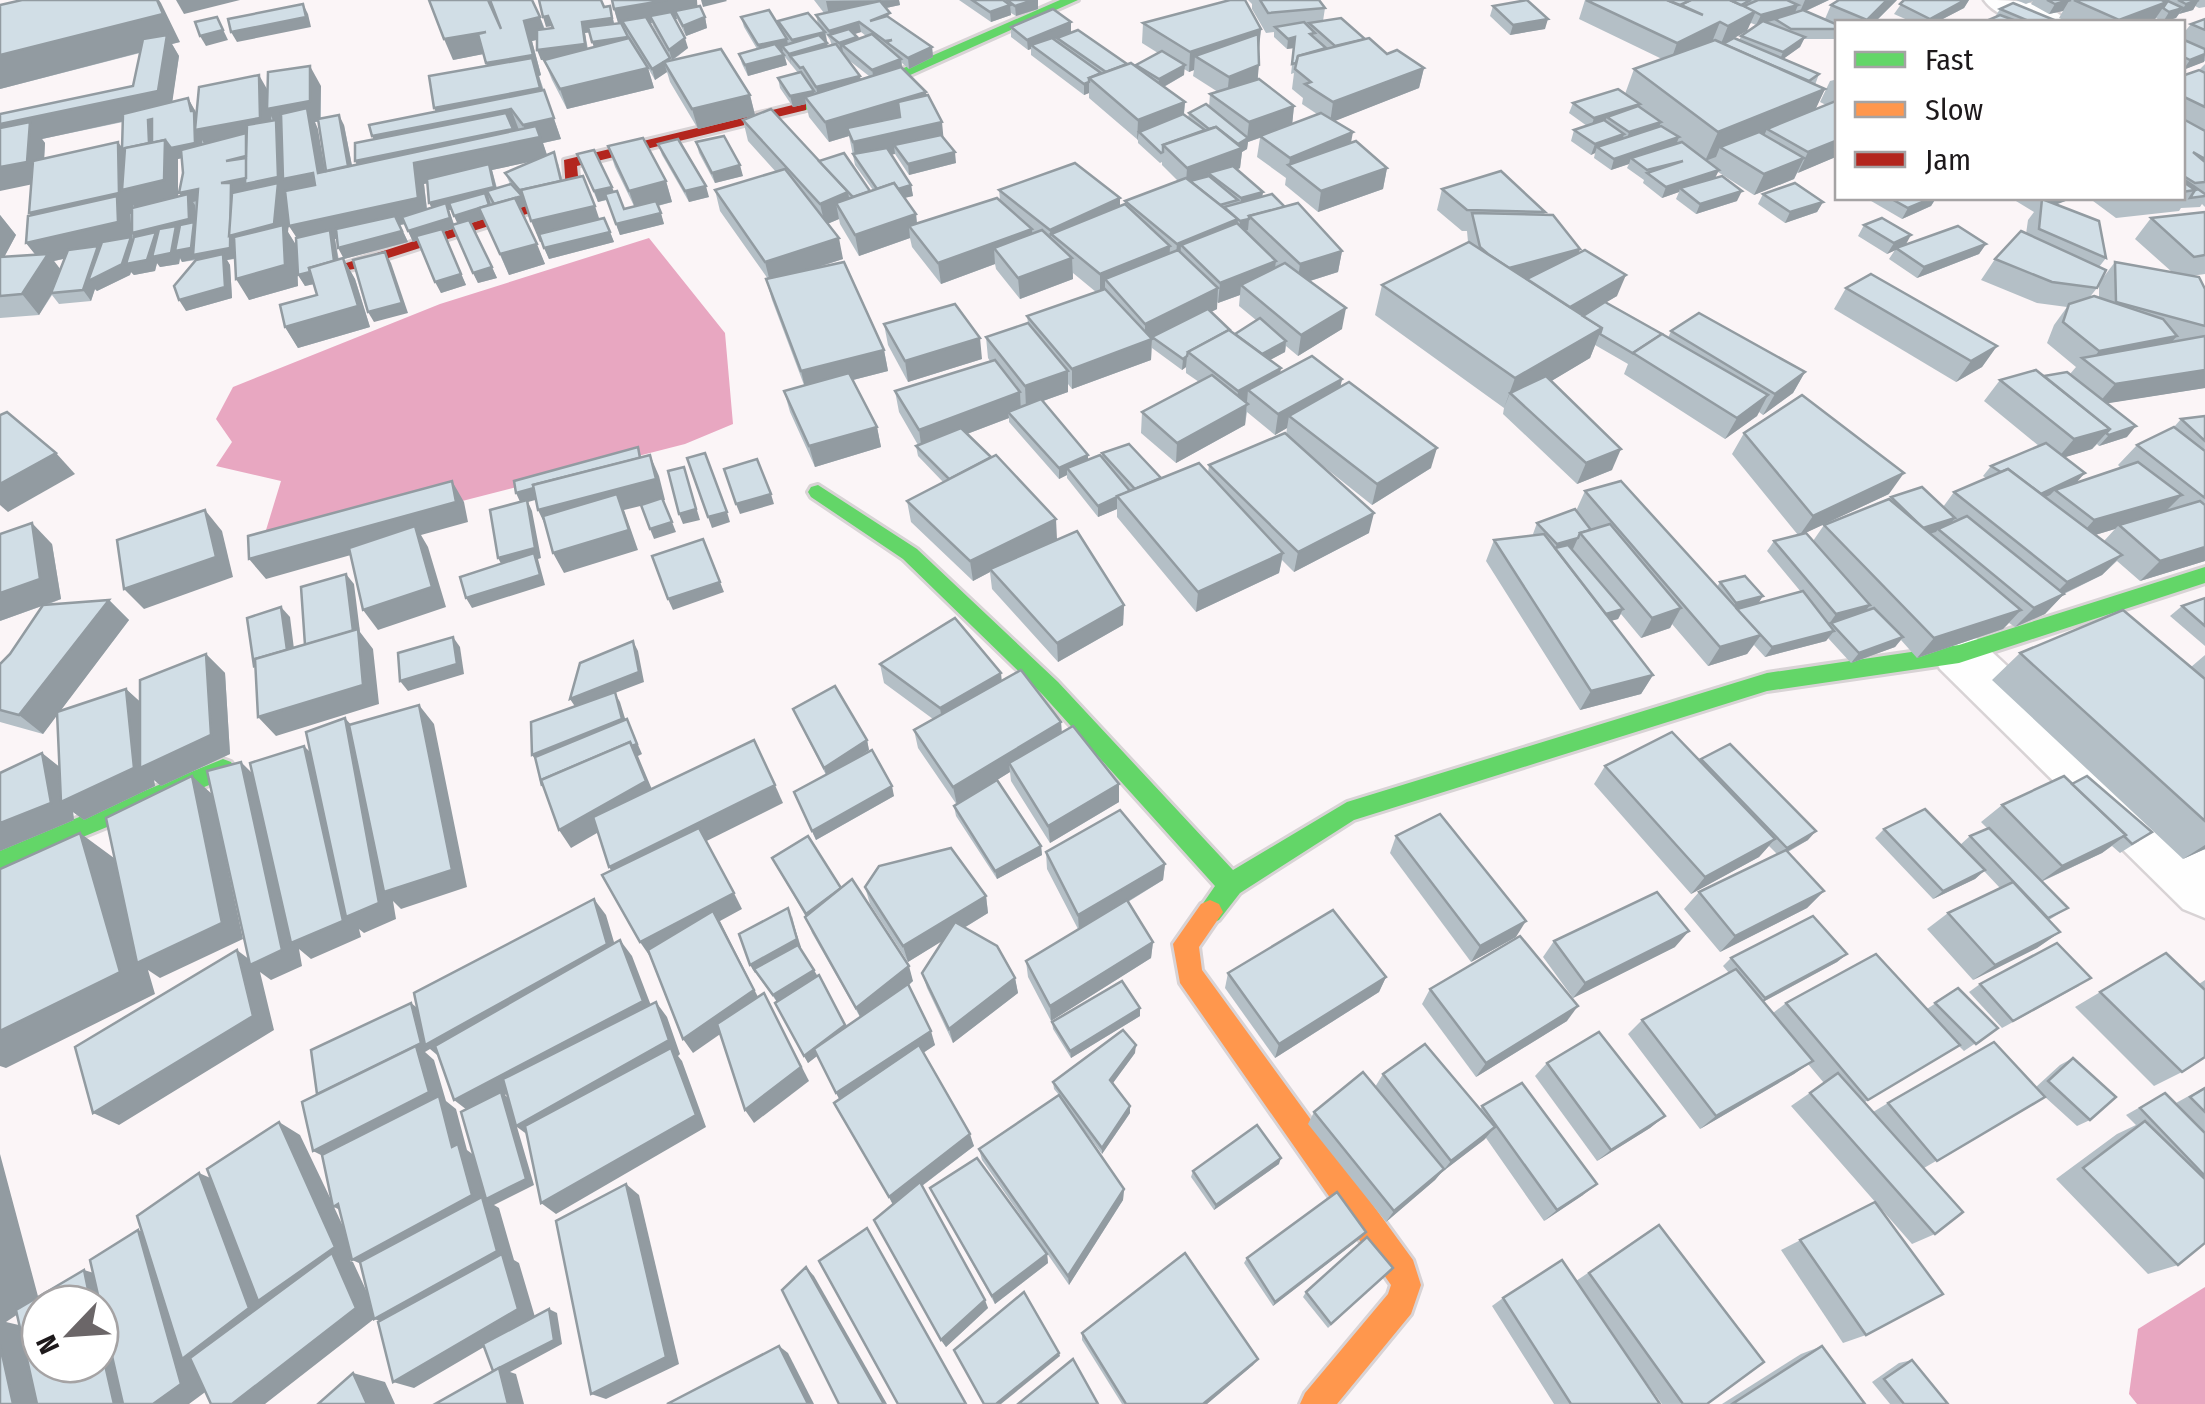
<svg xmlns="http://www.w3.org/2000/svg" width="2205" height="1404" viewBox="0 0 2205 1404" font-family="'Fira Sans Condensed',sans-serif">
<rect width="100%" height="100%" fill="#fbf5f7"/>
<!-- water -->
<g fill="#e8a7c1">
<path d="M649,238L725,333L733,424L685,444L259,553L281,481L216,466L232,442L216,419L233,387L440,304Z"/>
<path d="M2205,1287V1404H2137L2129,1394L2138,1329Z"/>
</g>
<g fill="none" stroke-linecap="round" stroke-linejoin="round">
<!-- street casing -->
<g stroke="#d8d3d5" stroke-width="5">
<g id="street">
<path d="M1984,0C2011,0 2050,0 2067,22C2041,24 2001,24 1984,0Z"/>
<path d="M1959,633L1978,639L2205,850V918L2183,909L1940,669L1932,654L1940,639Z"/>
</g>
</g>
<!-- fast casing -->
<g stroke="#d8d3d5" stroke-width="6">
<g id="fast">
<path d="M1060,0H1078L861,97L801,111L794,107L851,91Z"/>
<path d="M818,485L917,549L1058,682L1233,870L1347,802L1767,673L1959,645L2205,567V583L1959,663L1767,691L1354,820L1240,893L1219,920L1210,924L1201,920L1197,912L1215,886L1042,694L903,559L811,497L808,492L811,487Z"/>
<path d="M223,759L231,762L235,769L231,776L0,871V849Z"/>
</g>
</g>
<!-- slow casing -->
<g stroke="#d8d3d5" stroke-width="6">
<path id="slow" d="M1210,900L1219,904L1223,912L1199,947L1202,970L1413,1260L1421,1285L1411,1314L1337,1404H1300L1305,1393L1388,1294L1391,1285L1180,983L1173,944L1201,904Z"/>
</g>
<!-- jam casing -->
<g stroke="#d8d3d5" stroke-width="6">
<path id="jam" d="M801,103L806,104V110L577,166L580,197L354,269L348,270L340,265L566,192L564,160Z"/>
</g>
<!-- street -->
<use href="#street" fill="#fefefe" fill-rule="evenodd"/>
<!-- fast -->
<use href="#fast" fill="#63d668" fill-rule="evenodd"/>
<!-- slow -->
<use href="#slow" fill="#ff974d" fill-rule="evenodd"/>
<!-- jam -->
<use href="#jam" fill="#b3261e" fill-rule="evenodd"/>
</g>
<!-- wall -->
<g fill="#b4bfc6" fill-rule="evenodd">
<path d="M697,0V7L705,17L707,28L686,36L677,19H675L688,48L673,60L750,95L755,115L819,161L870,191L873,190L855,165L849,136L829,142L809,117L806,104L793,107L780,88L778,78L798,73L785,57L787,65L748,76L742,64L739,54L757,49L744,27L741,17L779,26L778,21L818,24L816,15L824,13L814,0H899L900,5L886,8L890,19L932,47L933,57L909,69L902,63V68L927,96L944,139L956,163L909,175L895,154H891L911,185L913,196L904,198L916,214L917,224L1000,200L999,190L1120,206L1125,204V201L1178,181L1162,165V162L1160,163L1138,143V140L1089,98V93L1084,95L1031,55V49L1028,50L1011,37V27L1071,22V32L1127,64L1136,67V65L1158,53L1142,43L1143,23L1261,29L1258,49V79L1294,106L1292,124L1317,114L1302,104L1303,98L1292,89L1294,73L1291,74L1294,48L1287,49L1274,37V32L1266,33L1252,9V4L1248,0H1319L1325,8L1323,21L1365,39L1387,54L1424,68L1419,88L1334,121L1351,143L1387,168L1383,189L1318,212L1285,185L1286,178L1257,157L1260,138L1248,142L1247,149L1242,152L1240,168L1237,170L1263,192L1262,197L1285,207L1342,251L1338,272L1310,281L1342,329L1298,356L1286,346L1285,352L1270,360L1280,373L1342,379L1340,387L1431,468L1372,505L1308,454L1369,533L1294,572L1282,560L1279,573L1196,612L1117,517V509L1098,517L1067,478V475L1059,479L1009,422V418L967,434L1057,539L1041,546L1124,605L1123,625L1058,662L992,589L990,572L973,581L911,522L907,501L943,482L918,456L916,446L918,445L899,412L895,391L990,361L988,358L986,337L1028,323L1027,316L1096,292L1073,273V279L1020,299L996,269L995,264L941,284L912,247L910,238L859,256L840,224L839,219L827,224L843,259L810,270L884,350L888,371L853,380L877,427L881,447L815,467L790,412L784,391L804,385L772,300L766,279H768L720,211L715,190L776,172L748,141L743,120L755,115L698,129L670,82L667,72L655,80L648,68L654,88L567,109L552,80L544,60H541L537,40L532,41L541,75L539,76L561,139L543,143L547,155L558,163L563,181L610,232L614,242L549,259L542,242H540L525,202L523,200L526,206L520,208L545,264L509,275L484,219L471,223L497,278L478,283L453,229L443,232L466,285L441,293L418,240L413,242L405,224L400,225L408,242L344,259L337,239H335L339,260L343,258L355,279L370,327L298,348L285,327L317,295L314,284L305,286L298,275L297,237L289,226V220L288,232L296,245L298,286L249,300L235,259L227,260L230,265L232,298L186,311L197,260L182,262L180,258L179,264L160,267L157,263L155,271L134,275L131,272L130,275L97,291L95,289L91,301L59,304L52,295L39,315L0,318V215L16,235L4,257L35,254L26,243L31,215V185L0,114L133,86L140,53L0,89V5L180,42L172,44L179,56L172,101L188,98L196,114L267,90L321,86V118L344,125L352,166L356,165L373,139L436,112L487,66L483,54L453,60L501,29L540,17L545,29L553,28L552,26L546,27L610,6L614,23H618L614,9ZM652,23L653,26L672,60H671L650,24ZM590,32L594,47L588,49L585,33ZM861,32L866,36L857,39L855,34ZM826,34L830,40L832,46L828,47ZM846,58L869,76L861,79ZM1184,69L1189,72L1194,70L1193,76L1218,92L1210,94L1209,107L1189,113L1188,118L1184,114L1185,102L1164,87L1184,75ZM123,122L122,148L118,142L44,158L45,143L42,139ZM315,122H318L326,171ZM181,158L183,173L181,196H178V159ZM533,161L505,173L510,184L497,188L492,170ZM427,183L432,208L427,209L424,184ZM449,210H452L458,223L454,224ZM64,259L60,269L54,261ZM1240,295L1239,306L1256,320L1235,334L1211,312L1217,309V302L1218,303ZM1152,341V348L1182,370L1186,367V373L1199,382L1142,412L1141,433L1176,463L1245,425L1247,412L1275,435L1287,428L1286,435L1209,465L1208,473L1161,478L1102,453V459L1088,460L1043,401L1068,392V384L1072,389L1151,360Z"/>
<path d="M959,0H1038V9L1016,16L1011,13V15L991,22Z"/>
<path d="M1585,0H1829L1806,11L1825,19L1831,5L1897,0L1875,22H1838V39H1804L1800,47L1783,59L1819,74L1815,85L1825,89L1815,109L1826,105L1820,102L1830,81L1838,79V156L1797,173L1794,179L1754,195L1718,172L1715,178L1737,201L1696,214L1676,199L1679,192L1662,198L1643,183L1644,180L1627,168L1629,164L1611,170L1594,158L1595,153L1591,155L1571,141L1574,130L1587,126L1569,113L1573,103L1625,94L1634,69L1662,59L1579,19ZM1751,23L1756,25L1741,36L1739,41L1734,38Z"/>
<path d="M1904,0H1969L1964,8L1937,22H1912L1894,14Z"/>
<path d="M2016,0H2205V7L2199,8L2195,6L2193,10L2179,14L2176,18L2163,22L2156,18L2152,22H2068L2059,18L2063,11L2049,14L2031,4L2033,1L2026,4Z"/>
<path d="M1493,6L1545,29L1510,35L1490,16Z"/>
<path d="M2000,9L2059,22H1984L1995,17Z"/>
<path d="M2205,19V61L2183,70L2182,35L2191,24Z"/>
<path d="M2205,64V207L2202,204L2200,207L2181,208L2179,211L2116,218L2089,198H2182V76L2199,70Z"/>
<path d="M696,142L743,176L715,183L699,153Z"/>
<path d="M658,144L709,197L689,202L662,155Z"/>
<path d="M608,146L666,181L672,202L658,206L664,224L620,235L607,200L598,202L577,154L614,192L624,209L634,206L615,167Z"/>
<path d="M1442,189L1545,212L1544,215L1617,296L1606,302L1668,338L1671,331L1805,372L1793,393L1763,415L1759,412L1757,416L1725,439L1624,374L1628,364L1595,345L1590,358L1551,381L1612,470L1577,484L1503,414L1504,408L1375,315L1382,285L1468,242L1467,231H1462L1437,210Z"/>
<path d="M1763,194L1823,202L1817,212L1785,223L1758,204Z"/>
<path d="M1866,198H1936L1931,206L1902,219Z"/>
<path d="M2011,198H2074L2056,204L2106,258L2099,267L2097,288L2089,298H2099V283L2115,262L2172,272L2135,239L2151,218L2205,212V274L2191,276L2205,289V388L2107,403L2127,437L2099,446L2097,444L2092,449L2065,457L2076,483L2121,468L2118,465L2137,445L2174,427L2181,419L2205,416V561L2140,581L2117,561L2102,575L2064,594L2045,614L2015,627L2009,623L2003,629L1917,658L1901,640L1895,647L1851,663L1828,638L1826,641L1765,657L1754,645L1747,654L1708,666L1672,624L1670,628L1641,638L1621,614L1618,619L1611,621L1653,675L1641,694L1580,710L1486,561L1494,540L1534,535L1533,534L1537,523L1576,511L1585,491L1717,587L1720,582L1763,596L1758,603L1801,592L1767,551L1774,541L1798,535L1732,454L1744,433L1889,494L1805,533L1813,541L1824,525L1889,499L1891,497L1943,507L1954,492L1986,478L1983,476L1991,466L2039,446L1984,401L2000,380L2070,374L2076,367L2047,343L2054,325L2067,307L2037,303L1981,280L1995,259L2026,234L2028,220L2034,212ZM2115,529L2104,541L2095,535Z"/>
<path d="M1864,225L1905,245L1986,244L1979,254L1917,278L1889,259L1895,250L1887,254L1858,236Z"/>
<path d="M1846,288L1997,346L1982,367L1956,382L1834,309Z"/>
<path d="M884,324L982,359L908,382L888,345Z"/>
<path d="M52,544L61,599L47,605L109,600L129,620L60,711L126,689L140,702L206,654L225,673L230,754L161,786L154,780L155,786L84,820L73,812L74,820L0,851V773L42,753L59,767L57,715L43,734L0,722V664L10,654L42,606L0,621Z"/>
<path d="M2205,598V646L2170,616L2182,606Z"/>
<path d="M2020,653L2191,667L2205,655V849L2183,859L1992,680Z"/>
<path d="M880,664L1001,681L1061,722L1062,733L1119,784V802L1050,843L1011,781L1010,772L997,780L1041,846L1042,855L997,879L956,816L954,806L957,805L918,748L914,730L933,719L884,683Z"/>
<path d="M793,709L867,740L869,750L855,759L894,796L816,840L794,792L826,775Z"/>
<path d="M1701,759L1808,840L1788,852L1824,891L1807,908L1720,952L1684,909L1699,892L1777,854L1769,846L1759,857L1691,894L1594,784L1605,766L1699,761Z"/>
<path d="M2002,805L2139,841L2120,853L2112,846L2102,853L2041,882L2068,908L2049,920L2060,932L2037,948L1973,980L1927,929L1948,913L2000,888L1984,871L1975,879L1933,899L1875,838L1884,829L1960,845L1970,836L1987,828L1981,822Z"/>
<path d="M1396,836L1516,937L1471,962L1390,853Z"/>
<path d="M1046,852L1165,864L1163,880L1128,902L1153,942L1151,958L1051,1021L1028,977L1026,961L1078,929L1047,869Z"/>
<path d="M772,858L841,888L913,981L908,986L935,1045L923,1053L974,1146L922,1186L988,1308L946,1347L941,1340L893,1204L834,1103L840,1100L817,1056L808,1063L777,1002L756,973H755L792,916L800,948L817,976L846,1027L860,1017L812,933L806,917Z"/>
<path d="M865,887L986,896L988,913L964,928L1015,978L1018,993L953,1043L927,988L922,973L943,940L908,962L870,904Z"/>
<path d="M1554,941L1675,947L1573,998L1543,957Z"/>
<path d="M2166,953L2199,984L2205,980V1057L2182,1072L2154,1086L2075,1007Z"/>
<path d="M1847,954L1837,962L1763,1002L1773,1013L1786,1003L1927,1009L1958,988L1998,1028L1964,1051L1959,1046L1865,1102L1873,1112L1888,1103L2036,1087L2060,1065L2073,1058L2090,1120L2077,1126L2045,1097L1924,1168L1935,1234L1912,1244L1791,1106L1824,1083L1808,1064L1794,1074L1700,1129L1628,1034L1642,1020L1729,973L1723,966L1731,958Z"/>
<path d="M1228,973L1386,977L1379,992L1275,1058L1225,988Z"/>
<path d="M1980,984L2079,986L2002,1028L1969,992Z"/>
<path d="M1430,989L1567,1021L1476,1077L1422,1004Z"/>
<path d="M1140,1016L1071,1058L1053,1029L1052,1022Z"/>
<path d="M1135,1053L1113,1083L1130,1113L1102,1154L1062,1100L1124,1189L1123,1200L1069,1285L982,1160L979,1149L1059,1095L1054,1089L1053,1082Z"/>
<path d="M1547,1063L1665,1116L1650,1128L1597,1161L1535,1076Z"/>
<path d="M1383,1074L1480,1110L1482,1106L1583,1195L1544,1221L1486,1138L1442,1172L1435,1180L1386,1222L1308,1124L1314,1112L1375,1087Z"/>
<path d="M2205,1087V1243L2178,1265L2148,1274L2056,1179L2117,1134L2136,1125L2126,1115L2165,1093L2176,1103Z"/>
<path d="M1279,1164L1214,1210L1191,1177L1193,1171Z"/>
<path d="M930,1188L1047,1254L1048,1263L995,1304Z"/>
<path d="M1875,1202L1866,1335L1843,1343L1781,1250Z"/>
<path d="M1659,1225L1707,1404H1662L1622,1349L1660,1404H1554L1492,1306L1503,1298L1576,1281Z"/>
<path d="M1362,1237L1273,1306L1244,1263L1247,1258Z"/>
<path d="M1393,1268L1328,1328L1303,1297L1306,1292Z"/>
<path d="M1082,1333L1258,1359L1253,1365L1207,1404H1122L1082,1340Z"/>
<path d="M1822,1346L1865,1404H1722L1801,1354Z"/>
<path d="M1912,1360L1948,1404H1890L1872,1382L1899,1363Z"/>
</g>
<!-- shaded-wall -->
<g fill="#929ba1" fill-rule="evenodd">
<path d="M157,0H159L161,3L180,42L172,44L179,56L171,111L42,139L45,143L43,182L0,191V124L158,91L165,46L0,89V55Z"/>
<path d="M176,0H240L184,14Z"/>
<path d="M667,0H697L698,15L675,11L677,19L654,23L650,16L652,23L626,28L622,21L624,28L620,29L614,9Z"/>
<path d="M701,0H726L727,1L703,7Z"/>
<path d="M899,0L900,5L830,20L826,1Z"/>
<path d="M1034,0H1038V9L1016,16L1015,6Z"/>
<path d="M1805,0H1829L1799,14Z"/>
<path d="M1887,0H1897L1875,22H1866Z"/>
<path d="M1965,0H1969L1964,8L1937,22H1928L1930,19Z"/>
<path d="M2199,0L2193,10L2179,14L2186,4Z"/>
<path d="M2069,1L2063,11L2049,14L2055,4Z"/>
<path d="M2167,2L2153,22H2117L2119,20Z"/>
<path d="M303,4L308,14L311,27L237,42L231,32Z"/>
<path d="M1010,5L1011,15L991,22L990,12Z"/>
<path d="M1798,5L1794,15L1756,25L1761,15Z"/>
<path d="M610,6L615,28L585,33L588,54L541,60L537,50Z"/>
<path d="M2183,8L2176,18L2163,22L2169,12Z"/>
<path d="M1756,11L1747,31L1720,46L1728,26Z"/>
<path d="M548,16L552,26L546,27L543,17Z"/>
<path d="M217,17L228,40L206,46L200,36Z"/>
<path d="M540,17L547,37L532,41L541,75L539,76L548,108L516,114L511,109L519,130L514,131L518,142L529,140L523,125L554,118L544,90L561,139L543,143L548,158L492,170L499,198L492,200L487,191L494,216L459,227L454,216L490,205L488,201L449,210L455,228L443,232L466,285L441,293L435,282L461,274L443,232L413,242L408,231L450,218L448,210L435,214L429,203L494,187L490,170L424,184L428,219L400,225L408,242L344,259L338,248L402,231L400,225L335,239L341,278L305,286L298,275L335,268L331,240L302,246L289,226L418,198L415,172L365,182L355,161L382,156L372,136L441,123L434,108L540,88L537,76L494,83L486,63L533,55L524,21Z"/>
<path d="M705,17L707,28L686,36L683,26Z"/>
<path d="M1548,19L1545,29L1510,35L1513,25Z"/>
<path d="M859,22L861,32L835,40L830,36L829,31Z"/>
<path d="M1071,22V32L1034,48L1031,45V49L1028,50L1027,40Z"/>
<path d="M1720,22L1712,42L1670,63L1677,43Z"/>
<path d="M1261,29L1259,49L1210,65L1195,56L1194,70L1189,72L1190,52Z"/>
<path d="M486,32L494,52L453,60L444,39Z"/>
<path d="M825,32L827,42L794,51L792,40Z"/>
<path d="M628,37L631,47L596,52L592,42Z"/>
<path d="M857,37L859,47L842,45L843,53H841L839,43Z"/>
<path d="M1295,37L1294,48L1287,49L1288,39Z"/>
<path d="M1805,37L1800,47L1779,62L1783,52Z"/>
<path d="M685,38L688,48L672,60L669,50Z"/>
<path d="M787,39L789,49L782,46L783,51L761,55L758,45Z"/>
<path d="M827,43L829,54L790,56L791,65L789,54Z"/>
<path d="M932,47L933,57L909,69L908,58Z"/>
<path d="M2205,54L2204,62L2183,70L2190,60Z"/>
<path d="M784,55L787,65L748,76L745,65Z"/>
<path d="M901,59L902,69L874,80L872,70Z"/>
<path d="M664,62L667,72L655,80L652,69Z"/>
<path d="M1185,65L1184,75L1158,90L1159,79Z"/>
<path d="M1259,65L1257,85L1227,97L1229,77Z"/>
<path d="M310,66L321,86L320,121L315,122L318,129L329,194L318,173L310,123L281,129L288,141L289,178L313,173L324,193L295,200L290,192V198L287,199L290,204L288,232L296,245L298,286L249,300L236,279L285,265L284,245L243,257L237,248V258L227,260L230,265L232,298L186,311L179,300L225,287L223,261L200,266L196,259L182,262L180,258L179,264L160,267L157,263L155,271L134,275L131,272L130,275L97,291L95,289L91,301L83,290L96,251L54,261L64,274L39,315L22,294L42,263L26,243L118,222L117,217L46,234L29,213L119,193L118,142L123,149L149,144L148,120L152,119L159,129L155,130L156,151L165,150V140L171,148L195,143V118L191,111L188,98L201,121V129L260,118L259,75L271,96V108L310,101ZM271,116L276,126L278,177L254,183V166H257L254,142L271,139ZM202,140L208,150L249,143L250,155L226,161L232,172L248,168L247,177L221,183L227,194L231,193L230,248L199,254L201,232L196,225L195,205L193,202L205,199L198,189L179,193L186,204L188,203L189,219L132,233L130,214H133V205L137,210L178,201V159L202,154ZM155,155L160,163L165,162L164,180L133,187L132,163L130,160ZM248,189L258,205L276,201L274,224L237,234L236,192ZM193,231L191,248L181,250L184,236L182,233ZM132,234L139,244L153,240L147,260L134,263L139,248L132,238ZM174,235L171,253L160,255L163,243L160,239ZM129,244L122,264L100,275L106,257L101,250Z"/>
<path d="M648,68L654,88L567,109L560,89Z"/>
<path d="M1424,68L1419,88L1330,123L1333,102Z"/>
<path d="M860,76L862,87L818,97L816,87Z"/>
<path d="M1089,82V93L1084,95V84Z"/>
<path d="M1825,89L1811,119L1767,129L1763,138L1720,147L1716,157L1705,161L1718,132Z"/>
<path d="M814,91L816,101L805,97L806,104L793,107L790,96Z"/>
<path d="M926,92L929,112L847,128L849,136L829,142L825,122Z"/>
<path d="M750,95L755,115L698,129L692,109Z"/>
<path d="M1185,102L1183,122L1139,132L1137,141L1138,120Z"/>
<path d="M1640,104L1636,114L1607,117L1604,124L1591,128L1594,118Z"/>
<path d="M1294,106L1292,126L1248,142L1247,149L1242,152L1240,168L1215,178L1208,173V181L1186,183L1187,168L1247,139L1249,122Z"/>
<path d="M339,115L344,125L356,186L333,190Z"/>
<path d="M942,122L944,143L894,145L895,154L858,162L855,157L853,142Z"/>
<path d="M1661,122L1657,132L1626,143L1629,132Z"/>
<path d="M1353,132L1349,153L1289,165L1290,158Z"/>
<path d="M1624,134L1621,145L1597,147L1595,153L1591,155L1595,144Z"/>
<path d="M1679,137L1675,148L1631,158L1629,164L1611,170L1614,159Z"/>
<path d="M1838,140V156L1798,173L1808,152Z"/>
<path d="M955,152L956,163L909,175L908,164Z"/>
<path d="M1804,158L1794,179L1754,195L1764,174Z"/>
<path d="M740,165L743,176L715,183L712,173Z"/>
<path d="M1387,168L1383,189L1318,212L1321,191Z"/>
<path d="M1719,170L1714,180L1680,188L1679,192L1662,198L1666,187Z"/>
<path d="M666,181L672,202L636,211L629,191Z"/>
<path d="M911,185L913,196L882,203L880,193Z"/>
<path d="M706,186L709,197L689,202L685,191Z"/>
<path d="M612,187L616,197L598,202L594,191Z"/>
<path d="M1742,191L1737,201L1696,214L1700,204Z"/>
<path d="M848,192L852,213L836,203L839,219L825,225L820,204Z"/>
<path d="M1263,192L1261,203L1240,209L1241,198Z"/>
<path d="M522,196L526,206L499,215L494,204Z"/>
<path d="M1120,198V219L1051,234V251L1050,230Z"/>
<path d="M1932,198H1936L1931,206L1902,219L1908,208Z"/>
<path d="M2045,198H2074L2041,210L2042,202Z"/>
<path d="M1823,202L1817,212L1785,223L1790,212Z"/>
<path d="M595,206L602,227L540,242L531,221Z"/>
<path d="M661,213L664,224L620,235L616,224Z"/>
<path d="M916,214L918,235L909,226L910,238L859,256L855,235Z"/>
<path d="M0,215L16,235L0,265Z"/>
<path d="M1238,219L1236,240L1181,245L1180,263L1175,265L1177,244Z"/>
<path d="M1249,219L1248,230L1239,232L1240,221Z"/>
<path d="M1032,229L1033,250L994,248L995,264L941,284L938,263Z"/>
<path d="M610,232L614,242L549,259L544,248Z"/>
<path d="M1911,235L1905,246L1887,254L1894,243Z"/>
<path d="M839,238L843,259L770,282L765,262Z"/>
<path d="M537,244L545,264L509,275L500,254Z"/>
<path d="M1986,244L1979,254L1917,278L1924,267Z"/>
<path d="M1170,246L1169,266L1105,279V293L1100,295V274Z"/>
<path d="M1580,249L1572,270L1497,290L1503,269Z"/>
<path d="M1342,251L1338,272L1297,285L1300,264Z"/>
<path d="M385,252L391,263L408,313L374,322L368,312Z"/>
<path d="M343,258L355,279L370,327L298,348L285,327L358,306Z"/>
<path d="M1072,258L1073,279L1020,299L1018,278Z"/>
<path d="M1276,261L1273,281L1241,285L1240,295L1218,303L1220,283Z"/>
<path d="M492,267L497,278L478,283L473,273Z"/>
<path d="M1626,275L1617,296L1560,330L1568,309Z"/>
<path d="M1218,288L1217,309L1155,340L1152,337L1151,360L1072,389V369L1145,342V324Z"/>
<path d="M1346,308L1342,329L1298,356L1301,335Z"/>
<path d="M1602,328L1590,358L1518,401L1510,393L1504,408L1515,378Z"/>
<path d="M2177,336L2159,357L2089,363L2099,351Z"/>
<path d="M980,338L982,359L908,382L905,361Z"/>
<path d="M1286,341L1285,352L1257,367L1259,356Z"/>
<path d="M1997,346L1982,367L1956,382L1971,361Z"/>
<path d="M884,350L888,371L806,392L801,371Z"/>
<path d="M1187,356L1186,367L1182,370L1183,359Z"/>
<path d="M1281,368L1278,389L1248,390L1245,425L1176,463L1177,443L1236,411L1238,391Z"/>
<path d="M2205,370V388L2097,405L2115,384Z"/>
<path d="M1068,371V392L1026,407L1025,386Z"/>
<path d="M1805,372L1793,393L1763,415L1775,394Z"/>
<path d="M1342,379L1338,400L1289,416L1287,428L1275,435L1278,414Z"/>
<path d="M1020,392L1021,413L1008,412L1009,418L922,451L919,430Z"/>
<path d="M1768,395L1757,416L1725,439L1737,418Z"/>
<path d="M2136,426L2127,437L2099,446L2109,435Z"/>
<path d="M877,427L881,447L815,467L809,446Z"/>
<path d="M2110,429L2092,449L2056,460L2074,439Z"/>
<path d="M638,447L645,470L528,502L532,511L541,558L538,559L545,585L472,608L466,598L504,569L498,558L521,504L516,493Z"/>
<path d="M1437,448L1431,468L1372,505L1377,484Z"/>
<path d="M1621,449L1612,470L1577,484L1586,463Z"/>
<path d="M56,453L75,474L8,512L0,505V484Z"/>
<path d="M650,455L659,476L665,500L624,510L638,550L564,573L553,553L548,531L538,510Z"/>
<path d="M1088,455V466L1067,468V475L1059,479V468Z"/>
<path d="M684,467L700,520L683,524L679,514Z"/>
<path d="M1904,473L1889,494L1799,536L1813,516Z"/>
<path d="M2085,473L2076,483L2055,490L2050,495L2026,507L2035,496Z"/>
<path d="M452,481L464,502L468,522L421,535L428,547L446,607L378,630L363,610L418,536L266,579L249,559Z"/>
<path d="M771,494L774,504L740,514L736,504Z"/>
<path d="M2182,495L2162,515L2119,525L2115,529L2075,541L2094,520Z"/>
<path d="M1117,498V509L1098,517V506Z"/>
<path d="M205,510L222,531L233,577L144,609L124,589Z"/>
<path d="M727,512L730,522L712,528L708,517Z"/>
<path d="M1374,513L1369,533L1294,572L1298,552Z"/>
<path d="M1955,518L1947,528L1938,529L1936,532L1915,538L1923,528Z"/>
<path d="M1056,519L1057,539L992,571L990,569V572L973,581L970,561Z"/>
<path d="M672,522L676,532L654,539L650,529Z"/>
<path d="M32,523L52,544L61,599L0,621V593Z"/>
<path d="M1578,538L1573,549L1552,555L1557,544Z"/>
<path d="M2205,547V561L2140,581L2160,561Z"/>
<path d="M1283,553L1279,573L1196,612L1198,592Z"/>
<path d="M2122,555L2102,575L2052,599L2064,594L2045,614L2015,627L2034,608L2048,601L2067,582Z"/>
<path d="M346,574L354,584L360,632L373,649L379,704L276,736L258,717L313,657Z"/>
<path d="M720,582L724,592L673,610L668,599Z"/>
<path d="M1763,596L1756,607L1730,614L1736,603Z"/>
<path d="M109,600L129,620L43,734L19,715Z"/>
<path d="M1124,605L1123,625L1058,662L1057,643Z"/>
<path d="M1870,605L1862,616L1829,624L1836,614Z"/>
<path d="M281,607L290,617L296,665L263,676L254,666Z"/>
<path d="M1681,608L1670,628L1641,638L1652,618Z"/>
<path d="M1623,609L1618,619L1594,625L1599,615Z"/>
<path d="M2021,610L2003,629L1917,658L1934,638Z"/>
<path d="M1834,631L1826,641L1765,657L1772,647Z"/>
<path d="M1761,635L1747,654L1708,666L1720,647Z"/>
<path d="M453,637L460,647L464,674L408,691L400,681Z"/>
<path d="M1903,637L1895,647L1851,663L1859,653Z"/>
<path d="M633,641L638,651L644,682L615,693L620,702L628,728L539,764L532,755L576,708L570,699Z"/>
<path d="M206,654L225,673L230,754L161,786L154,780L155,786L84,820L73,812L74,820L0,851V823L42,753L66,772L126,689L147,708Z"/>
<path d="M1001,673L1003,692L943,726L940,708Z"/>
<path d="M1653,675L1641,694L1580,710L1591,691Z"/>
<path d="M419,705L434,724L467,887L401,909L393,901L396,919L364,933L359,929L361,937L311,959L299,949L302,966L271,980L260,972L274,1030L119,1125L93,1113L237,950L254,963L241,762L260,781L304,746L322,764L345,718L361,736Z"/>
<path d="M627,719L642,754L638,756L656,799L571,848L559,830Z"/>
<path d="M1061,722L1062,741L1009,763L1010,772L957,805L953,787Z"/>
<path d="M867,740L869,750L827,777L824,768Z"/>
<path d="M192,776L212,794L243,939L160,978L148,970L155,994L6,1068L0,1066V1031L80,833L114,858Z"/>
<path d="M1119,784V802L1050,843L1048,826Z"/>
<path d="M775,785L783,803L620,884L609,867Z"/>
<path d="M892,786L894,796L816,840L812,831Z"/>
<path d="M1816,831L1808,840L1779,856L1787,848Z"/>
<path d="M2126,835L2102,853L2040,882L2062,866Z"/>
<path d="M1775,839L1759,857L1691,894L1705,877Z"/>
<path d="M2205,845V849L2183,859Z"/>
<path d="M1041,846L1042,855L997,879L995,871Z"/>
<path d="M1165,864L1163,880L1079,931L1078,915Z"/>
<path d="M1985,870L1975,879L1933,899L1943,891Z"/>
<path d="M1824,891L1807,908L1720,952L1735,936Z"/>
<path d="M734,893L742,909L720,921L762,1005L693,1053L683,1039L651,958L640,942Z"/>
<path d="M986,896L988,913L908,962L903,946Z"/>
<path d="M594,899L606,915L619,959L442,1059L430,1049L425,1052L434,1060L446,1101L456,1109L467,1150L475,1156L487,1199L526,1179L502,1096L471,1113L454,1100L643,1001L620,940L632,956L655,1016L505,1095L509,1099L517,1125L669,1040L656,1002L667,1017L680,1054L678,1056L682,1061L706,1127L556,1214L541,1203L696,1115L675,1057L532,1138L517,1127L534,1185L494,1205L499,1208L514,1260L519,1263L535,1317L414,1388L393,1382L518,1309L505,1265L395,1326L374,1319L265,1404H232L356,1308L339,1269L282,1309L269,1305L273,1316L209,1365L200,1363L208,1390L189,1404H153L181,1384L138,1230L165,1240L196,1348L249,1308L199,1173L224,1184L266,1296L335,1247L279,1122L300,1135L334,1206L338,1204L359,1215L354,1217L334,1207L357,1256L354,1258L472,1195L460,1153L452,1147L442,1108L335,1162L313,1151L429,1092L419,1055L328,1103L317,1096L421,1043L411,1003L420,1010L428,1043L607,944ZM485,1208L497,1251L375,1318L378,1316L353,1262L350,1261L352,1260L373,1269Z"/>
<path d="M788,908L801,947L755,973L750,965Z"/>
<path d="M1526,921L1516,937L1471,962L1480,946Z"/>
<path d="M1689,931L1675,947L1573,998L1585,983Z"/>
<path d="M2060,932L2037,948L1973,980L1995,965Z"/>
<path d="M1153,942L1151,958L1051,1021L1050,1006Z"/>
<path d="M1847,954L1837,962L1757,1005L1765,998Z"/>
<path d="M909,966L913,981L863,1023L856,1008Z"/>
<path d="M814,970L818,977L777,1002L773,995Z"/>
<path d="M1386,977L1379,992L1275,1058L1279,1044Z"/>
<path d="M1015,978L1018,993L953,1043L949,1029Z"/>
<path d="M764,993L809,1081L754,1123L745,1110Z"/>
<path d="M1578,1006L1567,1021L1476,1077L1486,1063Z"/>
<path d="M1140,1008V1016L1071,1058L1070,1051Z"/>
<path d="M845,1025L848,1032L808,1063L804,1056Z"/>
<path d="M931,1031L935,1045L843,1106L836,1093Z"/>
<path d="M1136,1045L1135,1053L1110,1087V1080Z"/>
<path d="M1813,1061L1794,1074L1700,1129L1716,1116Z"/>
<path d="M1130,1106V1113L1102,1154V1148Z"/>
<path d="M1665,1116L1650,1128L1597,1161L1611,1150Z"/>
<path d="M1495,1127L1484,1140L1442,1172L1451,1161Z"/>
<path d="M970,1134L974,1146L894,1207L889,1197Z"/>
<path d="M0,1154L39,1300L6,1322L40,1330L57,1404H13L0,1345Z"/>
<path d="M1281,1158L1279,1164L1214,1210L1216,1205Z"/>
<path d="M1444,1169L1435,1180L1386,1222L1394,1211Z"/>
<path d="M626,1184L639,1195L679,1364L606,1399L591,1394Z"/>
<path d="M1597,1184L1583,1195L1544,1221L1557,1210Z"/>
<path d="M1124,1189L1123,1200L1069,1285L1068,1276Z"/>
<path d="M1366,1232L1362,1237L1273,1306L1275,1302Z"/>
<path d="M1047,1254L1048,1263L995,1304L992,1296Z"/>
<path d="M806,1267L814,1276L887,1404H884Z"/>
<path d="M84,1270L113,1279L142,1404H114L100,1343V1304H91Z"/>
<path d="M985,1300L988,1308L946,1347L941,1340Z"/>
<path d="M549,1309L557,1313L562,1344L510,1372L516,1374L524,1404H508L493,1372Z"/>
<path d="M779,1346L788,1353L814,1404H808Z"/>
<path d="M1059,1353L1060,1356L1001,1404H996Z"/>
<path d="M1258,1359L1253,1365L1207,1404H1203Z"/>
<path d="M353,1373L385,1382L395,1404H367Z"/>
</g>
<!-- building -->
<g fill="#d1dee6" stroke="#929ba1" stroke-width="2.5">
<path d="M22,0H157L163,14L0,55V5Z"/>
<path d="M429,0H488L501,29L490,0H532L540,17L524,21L533,55L486,63L478,34L486,32L444,39Z"/>
<path d="M539,0H601L604,7L610,6L612,18L582,22L585,44L537,50V30L553,28L548,16L543,17Z"/>
<path d="M612,0H667L614,9Z"/>
<path d="M972,0H1003L1010,5L990,12Z"/>
<path d="M1007,0H1034L1015,6Z"/>
<path d="M1230,0H1245L1261,29L1190,52L1143,23Z"/>
<path d="M1260,0H1319L1325,8L1268,13Z"/>
<path d="M1527,0L1548,19L1513,25L1493,6Z"/>
<path d="M1586,0H1667L1703,15L1681,5L1691,0H1730L1756,11L1728,26L1720,22L1677,43Z"/>
<path d="M1667,0H1691L1680,5Z"/>
<path d="M1730,0H1751L1741,5Z"/>
<path d="M1758,0H1787L1798,5L1761,15L1744,6Z"/>
<path d="M1839,0H1887L1867,20L1831,5Z"/>
<path d="M1904,0H1965L1930,19L1900,4Z"/>
<path d="M2047,0H2071L2055,4Z"/>
<path d="M2074,0H2162L2167,2L2119,20Z"/>
<path d="M2162,0H2166L2183,8L2169,12L2163,8L2167,2Z"/>
<path d="M2178,0H2199L2186,4Z"/>
<path d="M880,1L890,13L870,21L887,16L932,47L908,58L886,42L892,40L885,41L859,22L829,31L816,15Z"/>
<path d="M2013,3L2059,22H2031L2000,9Z"/>
<path d="M303,4L306,17L231,32L228,19Z"/>
<path d="M700,6L705,17L683,26L675,11Z"/>
<path d="M1053,9L1071,22L1027,40L1011,27Z"/>
<path d="M769,10L787,39L758,45L741,17Z"/>
<path d="M1803,10L1838,25V29H1791L1775,19Z"/>
<path d="M671,12L685,38L669,50L650,16Z"/>
<path d="M808,13L825,32L792,40L778,21Z"/>
<path d="M2000,15L2019,22H1984Z"/>
<path d="M217,17L223,30L200,36L195,22Z"/>
<path d="M646,17L670,58L652,69L622,21Z"/>
<path d="M1341,18L1365,39L1335,46L1309,23Z"/>
<path d="M2205,19V30L2191,24Z"/>
<path d="M1763,21L1805,37L1783,52L1741,36Z"/>
<path d="M1304,22L1315,33L1310,34L1326,48L1298,56L1296,63L1292,64L1295,37L1288,39L1275,27Z"/>
<path d="M621,23L628,37L592,42L588,27Z"/>
<path d="M849,29L857,37L839,43L829,35Z"/>
<path d="M1078,30L1127,64L1106,72L1057,38Z"/>
<path d="M872,34L901,59L872,70L842,45Z"/>
<path d="M1258,34L1259,65L1229,77L1195,56Z"/>
<path d="M167,35L158,91L0,124V114L133,86L143,39Z"/>
<path d="M819,35L827,43L789,54L782,46Z"/>
<path d="M629,38L648,68L560,89L544,60Z"/>
<path d="M1052,38L1101,73L1089,78V82L1084,84L1031,45Z"/>
<path d="M1369,38L1387,54L1397,50L1424,68L1333,102L1305,84L1311,82L1295,69L1298,56Z"/>
<path d="M1734,38L1819,74L1809,81L1723,44Z"/>
<path d="M2182,39L2205,49V54L2190,60L2182,56Z"/>
<path d="M1715,40L1825,89L1718,132L1634,69Z"/>
<path d="M775,44L784,55L745,65L739,54Z"/>
<path d="M836,44L860,76L816,87L803,67L800,68L790,56Z"/>
<path d="M721,49L750,95L692,109L664,62Z"/>
<path d="M1162,51L1185,65L1159,79L1136,65Z"/>
<path d="M532,58L540,88L434,108L429,76Z"/>
<path d="M1131,63L1185,102L1138,120L1089,78Z"/>
<path d="M310,66V101L267,109L268,72Z"/>
<path d="M901,67L926,92L825,122L805,97Z"/>
<path d="M2199,70L2205,73V107L2182,96V76Z"/>
<path d="M801,72L814,91L790,96L778,78Z"/>
<path d="M259,75L260,118L195,130L199,87Z"/>
<path d="M1259,79L1294,106L1249,122L1210,94Z"/>
<path d="M1618,89L1640,104L1594,118L1573,103Z"/>
<path d="M544,90L554,118L523,125L511,109L372,136L369,125Z"/>
<path d="M928,95L942,122L853,142L847,128L900,117L898,102Z"/>
<path d="M188,98L191,111H194L195,143L171,148L165,140L152,143V119L148,120L149,143L122,149L123,114Z"/>
<path d="M1838,100V140L1808,152L1767,129Z"/>
<path d="M1206,104L1248,138L1238,144L1216,127L1209,129L1189,113Z"/>
<path d="M1638,106L1661,122L1629,132L1607,117Z"/>
<path d="M307,108L318,173L536,126L540,137L414,163L418,198L289,226L285,191L315,185L313,173L283,179L281,114Z"/>
<path d="M771,109L848,192L820,204L743,120Z"/>
<path d="M506,113L513,129L355,161V143Z"/>
<path d="M1321,113L1353,132L1290,158L1260,136Z"/>
<path d="M1183,114L1205,130L1163,145V152L1161,153L1139,132Z"/>
<path d="M339,115L348,166L326,171L318,119Z"/>
<path d="M276,120L278,177L245,184L247,125Z"/>
<path d="M1604,120L1624,134L1595,144L1574,130Z"/>
<path d="M2185,120L2205,131V159L2193,152L2205,162V182L2195,183L2182,175V121Z"/>
<path d="M30,122L27,162L0,167V128Z"/>
<path d="M1661,126L1679,137L1614,159L1597,147Z"/>
<path d="M1216,127L1242,148L1187,168L1163,145Z"/>
<path d="M1759,132L1804,158L1764,174L1720,147Z"/>
<path d="M246,133V156L226,161L246,158V178L221,183H231L230,248L193,255L198,189L179,193L183,173L181,150Z"/>
<path d="M941,135L955,152L908,164L894,145Z"/>
<path d="M724,136L740,165L712,173L696,142Z"/>
<path d="M643,138L666,181L629,191L608,146Z"/>
<path d="M678,139L706,186L685,191L658,144Z"/>
<path d="M165,140L164,180L122,190L125,148Z"/>
<path d="M1356,141L1387,168L1321,191L1288,165Z"/>
<path d="M118,142L119,193L29,213L33,161Z"/>
<path d="M1682,142L1719,170L1666,187L1647,173L1683,161L1647,170L1631,158Z"/>
<path d="M887,148L911,185L898,189L894,183L877,189L853,154Z"/>
<path d="M594,150L612,187L594,191L577,154Z"/>
<path d="M554,152L561,181L521,190L522,193L505,173Z"/>
<path d="M844,153L870,191L853,197L819,161Z"/>
<path d="M1075,163L1120,198L1050,230L999,190Z"/>
<path d="M489,164L494,187L429,203L427,179Z"/>
<path d="M1233,166L1263,192L1241,198L1208,173Z"/>
<path d="M785,169L839,238L765,262L715,190Z"/>
<path d="M1501,171L1545,212L1467,210L1442,189Z"/>
<path d="M583,176L595,206L531,221L521,190Z"/>
<path d="M1209,176L1238,200L1220,205L1190,181Z"/>
<path d="M1722,176L1742,191L1700,204L1680,188Z"/>
<path d="M1186,178L1238,219L1177,244L1125,201Z"/>
<path d="M2182,178L2205,194V196L2190,198L2195,190L2182,181Z"/>
<path d="M2182,181L2195,190L2182,192Z"/>
<path d="M278,183L274,224L229,236L232,193Z"/>
<path d="M894,183L916,214L855,235L836,203Z"/>
<path d="M1795,183L1823,202L1790,212L1763,194Z"/>
<path d="M511,184L522,196L494,204L487,191Z"/>
<path d="M617,191L624,209L656,201L661,213L616,224L605,194Z"/>
<path d="M485,193L489,205L454,216L449,203Z"/>
<path d="M188,194L189,219L132,233V208Z"/>
<path d="M1272,194L1285,207L1249,216V219L1240,221L1224,207Z"/>
<path d="M117,196L118,222L26,243L28,216Z"/>
<path d="M515,198L537,244L500,254L479,208Z"/>
<path d="M997,198L1032,229L938,263L909,226Z"/>
<path d="M1890,198H1932L1908,208Z"/>
<path d="M2042,199L2099,221L2106,258L2039,229Z"/>
<path d="M446,203L450,218L408,231L402,217Z"/>
<path d="M1298,203L1342,251L1300,264L1249,216Z"/>
<path d="M1125,204L1170,246L1100,274L1051,234Z"/>
<path d="M2205,212V255L2194,257L2151,218Z"/>
<path d="M1472,213L1553,215L1580,249L1509,268L1488,254L1480,247Z"/>
<path d="M395,216L402,231L338,248L336,229Z"/>
<path d="M604,218L610,232L544,248L539,234Z"/>
<path d="M1882,218L1911,235L1894,243L1864,225Z"/>
<path d="M469,220L492,267L473,273L452,225Z"/>
<path d="M194,222L191,248L175,251L180,225Z"/>
<path d="M1237,223L1276,261L1220,283L1181,245Z"/>
<path d="M283,225L285,265L236,279L234,237Z"/>
<path d="M176,226L171,253L152,257L159,229Z"/>
<path d="M1958,226L1986,244L1924,267L1896,248Z"/>
<path d="M442,229L461,274L435,282L416,236Z"/>
<path d="M330,230L334,261L309,268L310,272L298,275L296,238Z"/>
<path d="M1042,230L1072,258L1018,278L994,248Z"/>
<path d="M2021,231L2106,270L2097,288L2052,282L1995,259Z"/>
<path d="M156,232L147,260L126,264L134,237Z"/>
<path d="M131,237L122,264L88,281L102,242Z"/>
<path d="M1469,242L1602,328L1515,378L1382,285Z"/>
<path d="M98,246L83,290L51,293L68,250Z"/>
<path d="M1178,250L1218,288L1145,324L1105,279Z"/>
<path d="M1585,250L1626,275L1570,307L1527,279Z"/>
<path d="M385,252L402,303L368,312L353,260Z"/>
<path d="M48,254L22,294L0,296V257Z"/>
<path d="M223,254L225,287L179,300L174,286L196,260Z"/>
<path d="M343,258L358,306L285,327L280,305L317,295L309,268Z"/>
<path d="M844,262L884,350L801,371L766,279Z"/>
<path d="M2115,262L2199,277L2205,289V326L2116,302Z"/>
<path d="M1285,263L1346,308L1301,335L1241,285Z"/>
<path d="M1871,274L1997,346L1971,361L1846,288Z"/>
<path d="M1105,289L1152,339L1072,369L1027,316Z"/>
<path d="M2094,296L2163,319L2177,336L2099,351L2063,322L2069,304Z"/>
<path d="M1605,302L1662,334L1633,353L1634,354L1600,334L1602,328L1583,316Z"/>
<path d="M955,304L980,338L905,361L884,324Z"/>
<path d="M1208,309L1231,331L1229,330L1188,352L1187,356L1183,359L1152,337Z"/>
<path d="M1699,313L1805,372L1775,394L1671,331Z"/>
<path d="M1260,318L1286,341L1262,354L1235,334Z"/>
<path d="M1028,323L1068,371L1025,386L986,337Z"/>
<path d="M1229,330L1281,368L1238,391L1188,352Z"/>
<path d="M1662,334L1768,395L1737,418L1633,353Z"/>
<path d="M2205,336V370L2115,384L2082,358Z"/>
<path d="M1312,356L1342,379L1278,414L1248,390Z"/>
<path d="M995,360L1020,392L919,430L895,391Z"/>
<path d="M2036,370L2110,429L2074,439L2000,380Z"/>
<path d="M2067,372L2136,426L2109,435L2106,433L2110,429L2044,376Z"/>
<path d="M849,373L877,427L809,446L784,391Z"/>
<path d="M1212,375L1248,404L1177,443L1142,412Z"/>
<path d="M1546,376L1621,449L1586,463L1510,393Z"/>
<path d="M1349,382L1437,448L1377,484L1289,416Z"/>
<path d="M1802,395L1904,473L1813,516L1744,433Z"/>
<path d="M1041,399L1088,455L1059,468L1008,412Z"/>
<path d="M7,412L56,453L0,484V415Z"/>
<path d="M2205,416V441L2181,419Z"/>
<path d="M2174,427L2205,451V498L2137,445Z"/>
<path d="M961,428L991,457L949,479L916,446Z"/>
<path d="M1285,433L1374,513L1298,552L1209,465Z"/>
<path d="M2046,443L2085,473L2041,494L2008,469L2001,472L1991,466Z"/>
<path d="M1129,444L1161,478L1135,489L1102,453Z"/>
<path d="M638,447L640,458L533,485L534,488L516,493L514,481Z"/>
<path d="M705,453L727,512L708,517L687,458Z"/>
<path d="M650,455L656,479L538,510L533,485Z"/>
<path d="M996,455L1056,519L970,561L907,501Z"/>
<path d="M1100,455L1130,491L1098,506L1067,468Z"/>
<path d="M757,459L771,494L736,504L724,469Z"/>
<path d="M2138,462L2182,495L2094,520L2055,490Z"/>
<path d="M1199,463L1283,553L1198,592L1117,496Z"/>
<path d="M684,467L696,509L679,514L668,471Z"/>
<path d="M2008,469L2122,555L2067,582L1954,492Z"/>
<path d="M452,481L456,502L249,559L248,536Z"/>
<path d="M1621,481L1761,635L1720,647L1585,491Z"/>
<path d="M1922,487L1955,518L1923,528L1891,497Z"/>
<path d="M617,494L629,530L553,553L543,516Z"/>
<path d="M662,498L672,522L650,529L641,505Z"/>
<path d="M1889,499L2021,610L1934,638L1824,525Z"/>
<path d="M527,500L535,548L498,558L490,510Z"/>
<path d="M2200,501L2205,505V547L2160,561L2119,525Z"/>
<path d="M1575,509L1591,530L1580,533L1578,538L1557,544L1537,523Z"/>
<path d="M205,510L216,557L124,589L117,540Z"/>
<path d="M1967,516L2064,594L2034,608L1938,529Z"/>
<path d="M32,523L40,579L0,593V534Z"/>
<path d="M1610,524L1681,608L1652,618L1580,533Z"/>
<path d="M415,526L432,587L363,610L349,548Z"/>
<path d="M1077,531L1124,605L1057,643L990,569Z"/>
<path d="M1806,533L1870,605L1836,614L1774,541Z"/>
<path d="M1544,534L1653,675L1591,691L1494,540Z"/>
<path d="M703,539L720,582L668,599L652,556Z"/>
<path d="M1568,545L1623,609L1606,614L1555,548Z"/>
<path d="M534,553L540,575L466,598L460,577Z"/>
<path d="M346,574L353,631L305,645L301,587Z"/>
<path d="M1745,576L1763,596L1736,603L1720,582Z"/>
<path d="M1803,591L1834,631L1772,647L1737,609Z"/>
<path d="M2205,598V626L2182,606Z"/>
<path d="M109,600L19,715L0,710V664L10,654L43,605Z"/>
<path d="M281,607L287,650L255,659L256,665L254,666L247,618Z"/>
<path d="M1874,608L1903,637L1859,653L1831,623Z"/>
<path d="M2123,610L2205,679V821L2020,653Z"/>
<path d="M955,618L1001,673L940,708L880,664Z"/>
<path d="M358,629L363,685L258,717L255,659Z"/>
<path d="M453,637L457,664L400,681L398,653Z"/>
<path d="M633,641L639,672L570,699L580,663Z"/>
<path d="M206,654L211,735L140,768V680Z"/>
<path d="M1021,670L1061,722L953,787L914,730Z"/>
<path d="M835,686L867,740L824,768L793,709Z"/>
<path d="M126,689L134,768L61,802L57,712Z"/>
<path d="M615,692L622,719L532,755L531,722Z"/>
<path d="M419,705L452,870L384,892L349,725Z"/>
<path d="M345,718L379,903L346,917L306,732Z"/>
<path d="M627,719L637,744L632,746L630,742L541,780L542,786L535,757Z"/>
<path d="M1073,726L1119,784L1048,826L1009,763Z"/>
<path d="M1672,732L1775,839L1705,877L1605,766Z"/>
<path d="M754,740L775,785L609,867L593,817Z"/>
<path d="M630,742L646,781L559,830L541,780Z"/>
<path d="M1730,744L1816,831L1787,848L1701,759Z"/>
<path d="M304,746L343,921L291,943L250,763Z"/>
<path d="M872,750L892,786L812,831L794,792Z"/>
<path d="M42,753L51,803L0,823V773Z"/>
<path d="M241,762L282,950L250,965L207,771Z"/>
<path d="M192,776L222,923L137,963L106,818Z"/>
<path d="M2064,776L2126,835L2062,866L2002,805Z"/>
<path d="M2087,776L2152,832L2132,844L2124,836L2126,835L2072,784Z"/>
<path d="M997,780L1041,846L995,871L954,806Z"/>
<path d="M1925,809L1985,870L1943,891L1884,829Z"/>
<path d="M1120,810L1165,864L1078,915L1046,852Z"/>
<path d="M1440,814L1526,921L1480,946L1396,836Z"/>
<path d="M699,828L734,893L640,942L602,875Z"/>
<path d="M1989,828L2068,908L2048,918L1970,836Z"/>
<path d="M80,833L120,972L0,1031V869Z"/>
<path d="M808,836L841,888L806,914L772,858Z"/>
<path d="M951,848L986,896L903,946L865,887L879,866Z"/>
<path d="M1786,850L1824,891L1735,936L1699,892Z"/>
<path d="M852,879L909,966L856,1008L805,917Z"/>
<path d="M2013,882L2060,932L1995,965L1948,913Z"/>
<path d="M1657,892L1689,931L1585,983L1554,941Z"/>
<path d="M594,899L607,944L425,1045L414,993Z"/>
<path d="M1127,900L1153,942L1050,1006L1026,961Z"/>
<path d="M788,908L797,939L750,965L739,934Z"/>
<path d="M1333,910L1386,977L1279,1044L1228,973Z"/>
<path d="M713,911L754,990L683,1039L648,950Z"/>
<path d="M1813,916L1847,954L1765,998L1731,958Z"/>
<path d="M955,922L997,946L1015,978L949,1029L922,973Z"/>
<path d="M1520,936L1578,1006L1486,1063L1430,989Z"/>
<path d="M620,940L643,1001L454,1100L435,1046Z"/>
<path d="M2057,943L2091,978L2013,1021L1980,984Z"/>
<path d="M798,945L814,970L773,995L754,969Z"/>
<path d="M237,950L253,1016L93,1113L75,1047Z"/>
<path d="M2166,953L2205,990V1057L2182,1072L2100,992Z"/>
<path d="M1876,954L1960,1045L1868,1100L1786,1003Z"/>
<path d="M1736,969L1813,1061L1716,1116L1642,1020Z"/>
<path d="M819,975L845,1025L804,1056L775,1003Z"/>
<path d="M1122,981L1140,1008L1070,1051L1052,1022Z"/>
<path d="M908,984L931,1031L836,1093L814,1049Z"/>
<path d="M1958,988L1998,1028L1976,1044L1935,1003Z"/>
<path d="M764,993L801,1067L745,1110L717,1024Z"/>
<path d="M656,1002L669,1040L516,1126L503,1079Z"/>
<path d="M411,1003L421,1043L317,1094L311,1050Z"/>
<path d="M1123,1030L1136,1045L1110,1080L1130,1106L1102,1148L1053,1082Z"/>
<path d="M1599,1032L1665,1116L1611,1150L1547,1063Z"/>
<path d="M1994,1042L2045,1097L1937,1161L1888,1103Z"/>
<path d="M1425,1044L1495,1127L1451,1161L1383,1074Z"/>
<path d="M919,1045L970,1134L889,1197L834,1103Z"/>
<path d="M416,1046L429,1092L313,1151L302,1102Z"/>
<path d="M671,1048L696,1115L541,1203L525,1126Z"/>
<path d="M2073,1058L2116,1097L2090,1120L2048,1081Z"/>
<path d="M1363,1072L1444,1169L1394,1211L1314,1112Z"/>
<path d="M1838,1073L1963,1212L1935,1234L1810,1093Z"/>
<path d="M1522,1083L1597,1184L1557,1210L1482,1106Z"/>
<path d="M2205,1088V1112L2190,1097Z"/>
<path d="M501,1092L526,1179L486,1199L461,1112Z"/>
<path d="M2165,1093L2205,1133V1176L2140,1108Z"/>
<path d="M1059,1095L1124,1189L1068,1276L979,1149Z"/>
<path d="M439,1096L452,1147L458,1144L472,1195L352,1260L338,1204L333,1207L322,1155Z"/>
<path d="M2145,1121L2205,1179V1243L2178,1265L2083,1168Z"/>
<path d="M279,1122L335,1247L258,1301L207,1169Z"/>
<path d="M1257,1125L1281,1158L1216,1205L1193,1171Z"/>
<path d="M977,1158L1047,1254L992,1296L930,1188Z"/>
<path d="M199,1173L249,1308L182,1359L137,1216Z"/>
<path d="M920,1182L985,1300L941,1340L874,1220Z"/>
<path d="M626,1184L666,1357L591,1394L556,1221Z"/>
<path d="M1337,1192L1366,1232L1275,1302L1247,1258Z"/>
<path d="M482,1197L497,1251L374,1319L360,1262Z"/>
<path d="M1875,1202L1943,1294L1866,1335L1800,1240Z"/>
<path d="M1659,1225L1764,1362L1707,1404H1683L1589,1273Z"/>
<path d="M867,1228L966,1404H898L819,1261Z"/>
<path d="M138,1230L181,1384L153,1404H123L90,1260Z"/>
<path d="M1367,1237L1393,1268L1331,1324L1306,1292Z"/>
<path d="M332,1253L356,1308L232,1404H211L190,1358Z"/>
<path d="M1185,1253L1258,1359L1203,1404H1126L1082,1333Z"/>
<path d="M502,1254L518,1309L393,1382L378,1322Z"/>
<path d="M1562,1260L1660,1404H1571L1503,1298Z"/>
<path d="M806,1267L884,1404H839L782,1290Z"/>
<path d="M84,1270L91,1304H40V1364H100V1343L114,1404H37L16,1310Z"/>
<path d="M1024,1292L1059,1353L996,1404H984L954,1350Z"/>
<path d="M549,1309L554,1340L493,1371L483,1344Z"/>
<path d="M0,1345L13,1404H0Z"/>
<path d="M779,1346L808,1404H667Z"/>
<path d="M1822,1346L1865,1404H1732Z"/>
<path d="M1073,1359L1098,1404H1018Z"/>
<path d="M1912,1360L1948,1404H1904L1884,1379Z"/>
<path d="M499,1368L508,1404H435Z"/>
<path d="M353,1373L367,1404H318Z"/>
</g>
<!-- legend -->
<rect x="1835" y="20" width="350" height="180" fill="#ffffff" stroke="#a5a3a4" stroke-width="2.5"/>
<rect x="1855" y="52" width="50" height="15" fill="#63d668" stroke="#a5a3a4" stroke-width="2.5"/>
<text x="1925" y="70" font-size="30" fill="#1d191b">Fast</text>
<rect x="1855" y="102" width="50" height="15" fill="#ff974d" stroke="#a5a3a4" stroke-width="2.5"/>
<text x="1925" y="120" font-size="30" fill="#1d191b">Slow</text>
<rect x="1855" y="152" width="50" height="15" fill="#b3261e" stroke="#a5a3a4" stroke-width="2.5"/>
<text x="1925" y="170" font-size="30" fill="#1d191b">Jam</text>
<!-- north arrow -->
<g transform="translate(70 1334) rotate(245)"><circle r="48" fill="#ffffff" stroke="#a5a3a4" stroke-width="2.5"/>
<path d="M0-8L18 38L0 25L-18 38Z" fill="#6b6668"/>
<text y="-15" font-size="28" font-weight="bold" text-anchor="middle" fill="#1d191b">N</text>
</g>
</svg>
